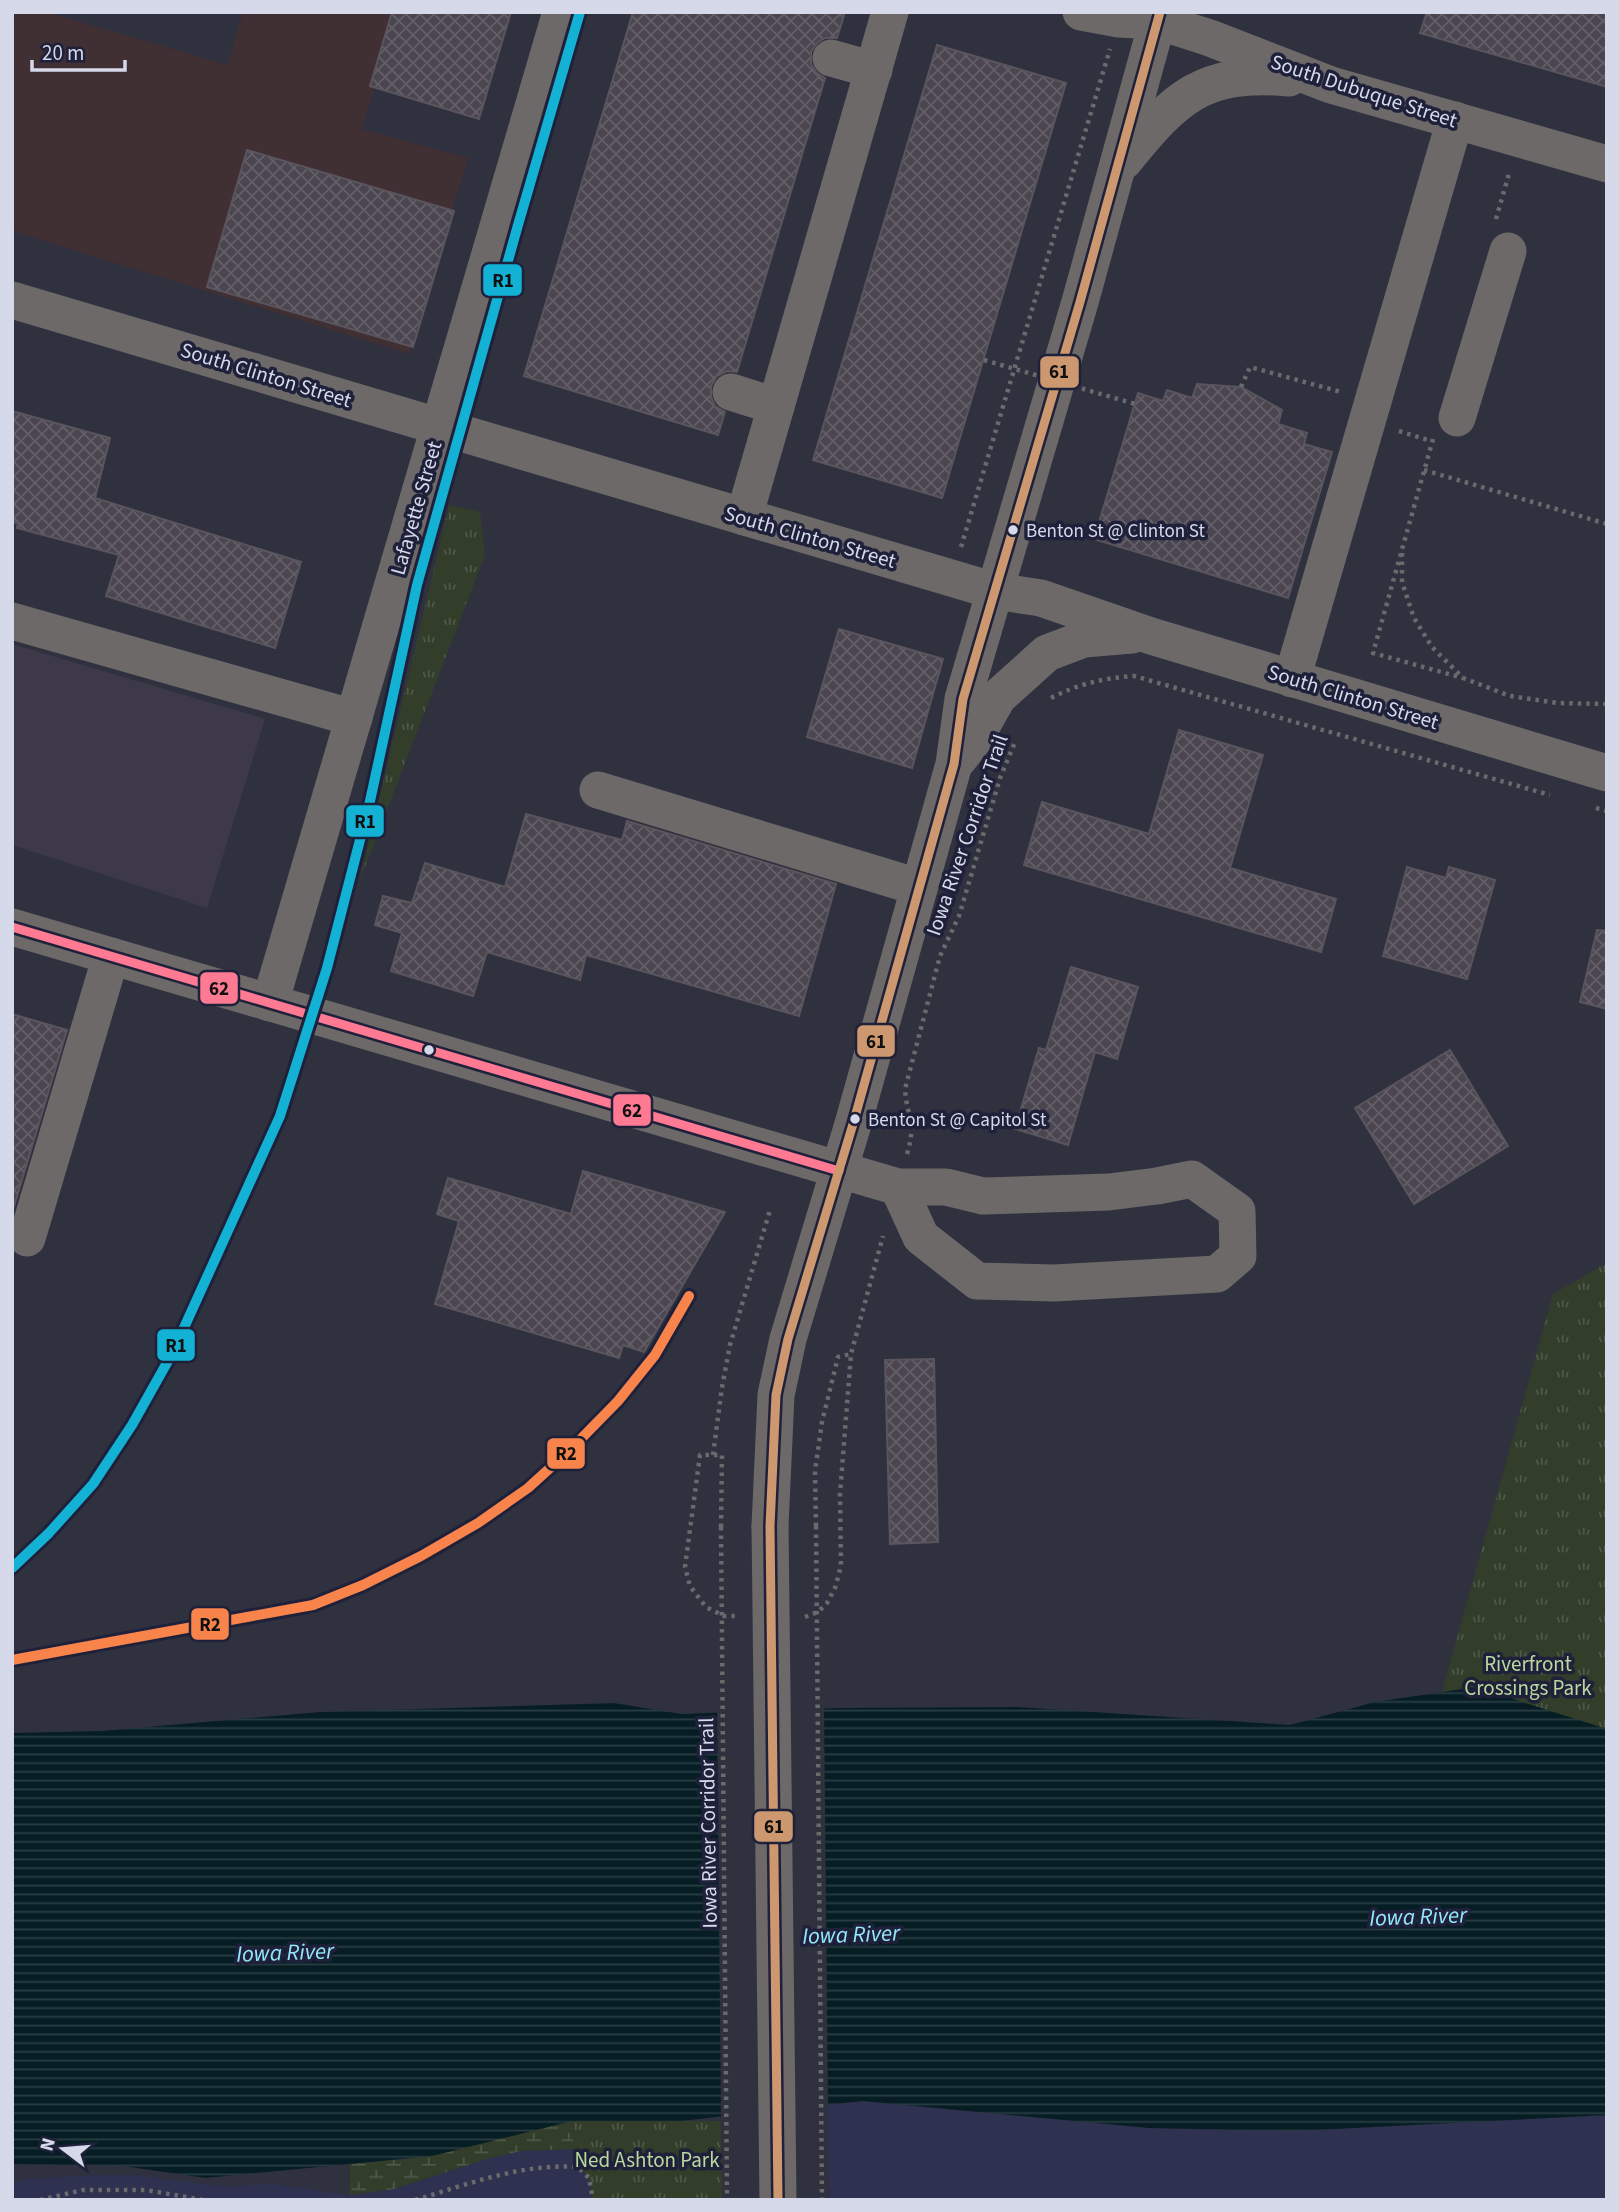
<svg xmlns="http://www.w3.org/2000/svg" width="1619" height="2212" viewBox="0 0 1619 2212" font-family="'Source Sans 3',sans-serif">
<defs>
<pattern id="grass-tufts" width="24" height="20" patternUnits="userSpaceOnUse" patternTransform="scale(1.75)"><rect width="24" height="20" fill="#323e2a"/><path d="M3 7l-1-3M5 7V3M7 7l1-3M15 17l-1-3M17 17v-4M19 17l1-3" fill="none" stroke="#4f5949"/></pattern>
<pattern id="wetland-marsh" width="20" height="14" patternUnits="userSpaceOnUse" patternTransform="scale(1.75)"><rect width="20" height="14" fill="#323e2a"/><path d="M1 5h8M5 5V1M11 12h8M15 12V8" fill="none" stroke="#4f5949"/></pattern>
<pattern id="water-rules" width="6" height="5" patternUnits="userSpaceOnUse" patternTransform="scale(1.75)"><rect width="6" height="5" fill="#061d24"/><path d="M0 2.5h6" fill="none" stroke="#2a3d44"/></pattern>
<pattern id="building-cross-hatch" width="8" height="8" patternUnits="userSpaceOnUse" patternTransform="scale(1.75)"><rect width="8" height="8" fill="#4a454e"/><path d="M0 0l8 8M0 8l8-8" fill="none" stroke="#635f68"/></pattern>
</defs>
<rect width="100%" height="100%" fill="#2f313f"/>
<!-- built -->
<g fill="#2e314f">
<path d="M862,2101L1149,2128L1295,2131L1607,2115V2200H829L828,2105Z"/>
<path d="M574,2149L575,2163L589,2178L593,2200H12V2183L26,2179L98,2175H132L221,2186L274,2184L350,2195L394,2189L486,2159L521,2151Z"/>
</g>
<!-- industrial -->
<path fill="#3d3949" d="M12,644L265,719L207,908L12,845Z"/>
<!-- education -->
<path fill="#402f33" d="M16,12H47L227,65L243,12H397L362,129L468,158L409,354L12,231V26Z"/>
<!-- grass -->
<g fill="url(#grass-tufts)">
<path d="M449,505L480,512L485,555L360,880Z"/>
<path d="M1607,1263V1780L1431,1731L1553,1294Z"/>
<path d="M572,2121H721L722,2200H593L589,2178L575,2163Z"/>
</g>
<!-- wetland -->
<path fill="url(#wetland-marsh)" d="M572,2121L574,2149L521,2151L486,2159L394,2189L350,2195V2164L432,2156Z"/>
<!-- water -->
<path fill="url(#water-rules)" d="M1476,1687L1607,1729V2115L1295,2131L1149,2128L862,2101L681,2121H572L432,2156L205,2178L123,2166L12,2164V1733L102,1731L320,1712L614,1703L681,1714L839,1708L1017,1707L1290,1725L1375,1702Z"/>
<!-- pier -->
<path fill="#2f313f" d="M824,1705L828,2108L721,2120L717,1709Z"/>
<!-- building -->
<g fill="url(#building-cross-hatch)" stroke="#5a545d" stroke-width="2">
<path d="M392,12H511L479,119L370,86Z"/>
<path d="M633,12H845L837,38H825L817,43L811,52V64L817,73L825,78L737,372L727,371L717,376L711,386V397L715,406L725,412L718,435L524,376Z"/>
<path d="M1427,12H1607V87L1420,33Z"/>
<path d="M937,45L1066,83L942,498L813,460Z"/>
<path d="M247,150L454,211L413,347L207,287Z"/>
<path d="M1197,384L1241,387L1282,410L1278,424L1307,433L1304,444L1332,452L1288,598L1094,539L1138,393L1163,401L1167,390L1192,398Z"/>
<path d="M12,411L110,438L95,498L301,562L275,648L106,596L119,555L17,528L18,523L12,522Z"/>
<path d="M839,629L943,659L912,768L807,737Z"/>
<path d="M1179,730L1263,755L1230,868L1336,899L1321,952L1024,865L1042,802L1149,834Z"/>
<path d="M526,814L622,840L627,821L836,884L799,1016L586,955L580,980L487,952L473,996L391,971L402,933L375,925L383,896L412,903L425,863L505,887Z"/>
<path d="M1407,867L1446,878L1449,867L1495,880L1467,979L1383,956Z"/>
<path d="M1597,930L1607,931V1009L1580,1002Z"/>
<path d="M1071,967L1138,987L1117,1059L1095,1052L1068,1145L1015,1129L1039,1048L1046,1050Z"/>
<path d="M12,1014L67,1030L12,1213Z"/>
<path d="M1450,1050L1508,1146L1414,1204L1355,1108Z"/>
<path d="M583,1171L725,1212L644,1352L623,1345L619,1358L435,1304L459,1221L437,1214L448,1178L571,1214Z"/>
<path d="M934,1359L938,1542L890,1544L885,1360Z"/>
</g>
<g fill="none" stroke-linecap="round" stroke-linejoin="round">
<!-- path -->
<g stroke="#6a696c" stroke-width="4.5" stroke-dasharray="3.5 5" stroke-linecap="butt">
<path d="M1496,219L1510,170"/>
<path d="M1241,387L1250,367L1341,392"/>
<path d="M1399,431L1431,441"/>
<path d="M1433,439L1373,653L1463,678"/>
<path d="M1424,470L1607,524"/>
<path d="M961,547L1110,49"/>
<path d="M1402,553V582L1414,618L1432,647L1463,678L1510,696L1557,703L1607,704"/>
<path d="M1051,698C1078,684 1104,678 1134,676L1550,795"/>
<path d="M1596,808L1607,811"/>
<path d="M907,1154C917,1121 907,1119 905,1089L940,956L959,916L1000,778L1015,742"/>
<path d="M713,1455L722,1387L730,1345L770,1210"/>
<path d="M816,1526L815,1471L822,1422L838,1357L851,1354"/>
<path d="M721,1527L722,1455H700L685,1567L690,1586L706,1607L724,1616H737"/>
<path d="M805,1617L818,1612L827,1603L835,1588L841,1566L840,1494L851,1354L883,1236"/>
<path d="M40,2200L83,2190H146L203,2200"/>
<path d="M415,2200C469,2184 522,2163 578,2167L589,2178L593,2200"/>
</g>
<!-- minor -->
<g stroke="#6c6968" stroke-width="37">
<path d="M1081,12L1119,19L1157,21L1210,38L1331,85L1607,164"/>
<path d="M831,58L874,70"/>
<path d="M1124,161C1175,98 1202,70 1289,78"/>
<path d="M12,300L995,591L1041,598L1151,636L1607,773"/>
<path d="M731,392L776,406"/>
<path d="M1457,418L1508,251"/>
<path d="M744,517L890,12"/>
<path d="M12,621L354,718"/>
<path d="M1292,679L1455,120"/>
<path d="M958,760L975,738L998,697L1047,653L1084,639L1132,635"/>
<path d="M598,790L918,887"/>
<path d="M12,927L898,1187H946L983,1196L1109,1192L1157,1186L1192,1179L1237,1211L1238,1256L1217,1274L1054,1283L977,1281L921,1237L898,1187"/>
<path d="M270,1003L561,12"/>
<path d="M27,1238L111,956"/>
<path d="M770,1526L776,1395L788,1339L853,1124L954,764L963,699L1080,302L1160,12"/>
</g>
<!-- path-bridge -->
<g stroke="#6a696c" stroke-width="4.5" stroke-dasharray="3.5 5" stroke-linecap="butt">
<path d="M984,360L1135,404"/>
<path d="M816,1526L822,2200"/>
<path d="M721,1527L727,2200"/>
</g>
<!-- minor-bridge -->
<path stroke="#6c6968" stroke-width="37" d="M770,1526L778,2200"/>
<!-- bus-1 casing -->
<g stroke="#1f213b" stroke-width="14">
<path id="bus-1" d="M12,927L839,1171"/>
</g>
<!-- bus-2 casing -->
<g stroke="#1f213b" stroke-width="14">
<path id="bus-2" d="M778,2200L770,1526L776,1395L788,1339L853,1124L954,764L963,699L1080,302L1160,12"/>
</g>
<!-- bus-1 -->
<use href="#bus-1" stroke="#fe7a93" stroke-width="9"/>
<!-- bus-2 -->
<use href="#bus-2" stroke="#cd976f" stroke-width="9"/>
<!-- rail-1 casing -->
<g stroke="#1f213b" stroke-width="16">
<path id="rail-1" d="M12,1568L49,1533L93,1484L132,1425L173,1352L280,1116L327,968L370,801L417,585L518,225L580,12"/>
</g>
<!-- rail-2 casing -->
<g stroke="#1f213b" stroke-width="16">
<path id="rail-2" d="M12,1660L313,1605L363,1585L421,1556L478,1523L528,1488L572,1448L618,1401L655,1355L689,1296"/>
</g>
<!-- rail-1 -->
<use href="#rail-1" stroke="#13b2d5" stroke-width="10"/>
<!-- rail-2 -->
<use href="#rail-2" stroke="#f8844c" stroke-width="10"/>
</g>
<!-- markers -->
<g fill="#d6d9ea" stroke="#1f213b" stroke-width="2.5">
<circle cx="1013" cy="530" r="6"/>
<circle cx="429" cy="1050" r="6"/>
<circle cx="855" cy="1119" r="6"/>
</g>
<g text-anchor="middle" stroke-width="7" stroke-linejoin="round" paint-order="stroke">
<!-- bus labels -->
<g font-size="19" fill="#d6d9ea" stroke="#1f213b" text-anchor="start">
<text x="1026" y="537">Benton St @ Clinton St</text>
<text x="868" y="1126">Benton St @ Capitol St</text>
</g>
<!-- street labels -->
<g font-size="21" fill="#d6d9ea" stroke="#1f213b">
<text transform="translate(1364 91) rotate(18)" y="7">South Dubuque Street</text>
<text transform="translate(266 375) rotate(17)" y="7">South Clinton Street</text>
<text transform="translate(416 508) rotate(-74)" y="7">Lafayette Street</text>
<text transform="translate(810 537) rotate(16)" y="7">South Clinton Street</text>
<text transform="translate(1353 697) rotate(17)" y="7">South Clinton Street</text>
<text transform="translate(967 835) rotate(-71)" y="7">Iowa River Corridor Trail</text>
<text transform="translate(708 1823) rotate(-91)" y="7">Iowa River Corridor Trail</text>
</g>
<!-- park labels -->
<g font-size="21" fill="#bad89d" stroke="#1f213b">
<text x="1528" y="1671">Riverfront<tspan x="1528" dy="24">Crossings Park</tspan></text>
<text x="647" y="2167">Ned Ashton Park</text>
</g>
<!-- water labels -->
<g font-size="23" font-style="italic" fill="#94e8fb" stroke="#1f213b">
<text transform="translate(1418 1916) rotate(-2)" y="8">Iowa River</text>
<text transform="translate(851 1934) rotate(-2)" y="8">Iowa River</text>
<text transform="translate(285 1952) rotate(-2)" y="8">Iowa River</text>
</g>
</g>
<g stroke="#1f213b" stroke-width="2.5">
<rect x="482" y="263" width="41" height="34" rx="7" fill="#13b2d5"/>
<rect x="1039" y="355" width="41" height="34" rx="7" fill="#cd976f"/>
<rect x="345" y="804" width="40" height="34" rx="7" fill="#13b2d5"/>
<rect x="199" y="971" width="40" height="34" rx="7" fill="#fe7a93"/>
<rect x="856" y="1024" width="40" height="34" rx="7" fill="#cd976f"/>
<rect x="612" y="1093" width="40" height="34" rx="7" fill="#fe7a93"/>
<rect x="156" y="1328" width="40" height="34" rx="7" fill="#13b2d5"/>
<rect x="546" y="1437" width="40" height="33" rx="7" fill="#f8844c"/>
<rect x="190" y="1607" width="40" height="34" rx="7" fill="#f8844c"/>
<rect x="753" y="1810" width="41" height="33" rx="7" fill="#cd976f"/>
</g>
<g font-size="19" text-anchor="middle" font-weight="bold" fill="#111">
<text x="503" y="287">R1</text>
<text x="1059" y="378">61</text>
<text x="365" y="828">R1</text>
<text x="219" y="995">62</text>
<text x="876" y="1048">61</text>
<text x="632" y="1117">62</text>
<text x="176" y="1352">R1</text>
<text x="566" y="1460">R2</text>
<text x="210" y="1631">R2</text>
<text x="774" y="1833">61</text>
</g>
<!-- border -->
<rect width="1619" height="2212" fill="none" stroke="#d6d9ea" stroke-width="28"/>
<!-- north arrow -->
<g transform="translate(63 2149) rotate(286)" stroke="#1f213b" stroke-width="5" paint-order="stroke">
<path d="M0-5L12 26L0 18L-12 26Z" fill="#d6d9ea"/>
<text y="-10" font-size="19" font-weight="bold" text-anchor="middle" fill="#d6d9ea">N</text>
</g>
<!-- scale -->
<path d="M32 60v10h93v-10" fill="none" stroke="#d6d9ea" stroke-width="3.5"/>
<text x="42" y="60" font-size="21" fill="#d6d9ea" stroke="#1f213b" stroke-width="5" paint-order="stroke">20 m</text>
</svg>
